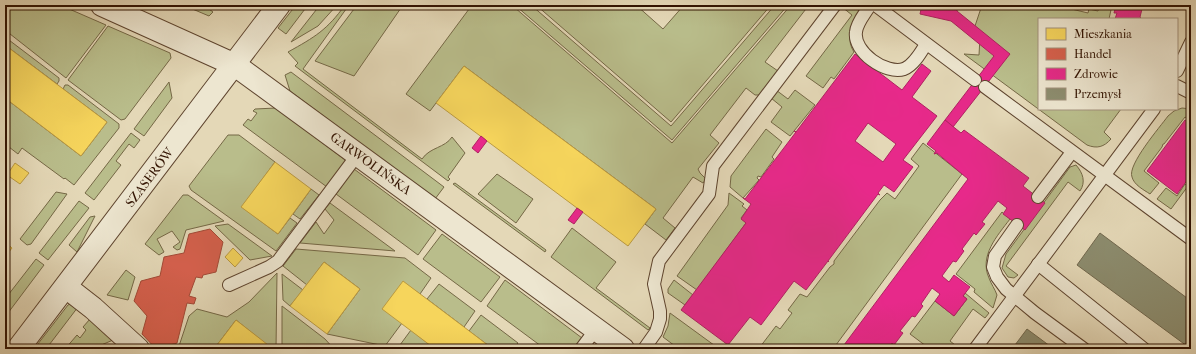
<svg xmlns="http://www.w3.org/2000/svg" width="1196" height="354" viewBox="0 0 1196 354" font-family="'IM FELL French Canon',serif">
<rect width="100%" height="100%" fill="#e4d8b7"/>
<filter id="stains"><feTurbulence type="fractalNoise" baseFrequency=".005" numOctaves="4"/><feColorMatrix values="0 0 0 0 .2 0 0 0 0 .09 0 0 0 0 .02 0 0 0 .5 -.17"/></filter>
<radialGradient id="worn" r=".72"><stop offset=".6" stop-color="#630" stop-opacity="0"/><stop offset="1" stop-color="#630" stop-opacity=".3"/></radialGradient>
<!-- green -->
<g fill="#b9bd8b" stroke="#756846">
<path d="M12,5H60L106,25L66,78L5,30V16Z"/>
<path d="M183,5H212L209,9L213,12L209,16Z"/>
<path d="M296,5H308L286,34L278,28Z"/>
<path d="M320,5H337L318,26L291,42Z"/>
<path d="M345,5H349L303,69L422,159C430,147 445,148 452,137L465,153L448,177L450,179L448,181L295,66L298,63L288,52C315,37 327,30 345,5Z"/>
<path d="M357,5H403L354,76L315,61Z"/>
<path d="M472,5H515L514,7L672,143L791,5H809L765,62L778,71L761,95H755L746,88L710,135L719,143L698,169L700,173L706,179L703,183L693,177L663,218L675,228L666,240L645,224L656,209L464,66L430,111L406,94Z"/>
<path d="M517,5H531L671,126L775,5H788L672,140L516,6Z"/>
<path d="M536,5H636L663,29L684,5H771L671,122Z"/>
<path d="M844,5H854L860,10C852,22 845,38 854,52L834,79L831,77L823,88L806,76L852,15L842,7Z"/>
<path d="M982,5H1055L1088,13L1089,9L1098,11L1099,5H1112L1109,19H1039V109H1121L1104,132L1111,139C1104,147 1097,149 1087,145L964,54L979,55L980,37L974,29Z"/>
<path d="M108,26L170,53L171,58L125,119L121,120L68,80Z"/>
<path d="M5,37L59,78V81L57,84L5,45Z"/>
<path d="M291,72L444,187L435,199L290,91L285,75Z"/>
<path d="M169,82L172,98L144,136L134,129Z"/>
<path d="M65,85H68L119,124V128L74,185L65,178L64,179L22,148L18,154L9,147L5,152V98L81,156L107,122L63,89Z"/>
<path d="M776,90L788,99L795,90L815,105L790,136L771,122L782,107L771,98Z"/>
<path d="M276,108L345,160V163L327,187L243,125L248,119L251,121L257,113L253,111L255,109Z"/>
<path d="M1182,108L1191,109V121L1185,117L1164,144H1163L1162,147L1144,171L1159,183L1150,194C1144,190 1134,185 1132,177C1127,165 1160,127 1168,116L1174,111Z"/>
<path d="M766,129L782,142L772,157L774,159L761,177L758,176L757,178L759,180L743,198L730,187L731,176Z"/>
<path d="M131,133L140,140L134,148L129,144L116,161L121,165L94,200L85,193Z"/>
<path d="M228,135H239L275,162L242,207L278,234L290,218L297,223L276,251L191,190L189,186Z"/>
<path d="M923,143L962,174L833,349H763L760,347L776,326L780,329L792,313L788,310L800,294L807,297L830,267L834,264V261L880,200L887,193L895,199L919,166L911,159Z"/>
<path d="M1076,165C1083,173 1086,182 1080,191L1068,182L1006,266L1018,275L1014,278L1008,277L1002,268L1006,254L1070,167Z"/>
<path d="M354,169L436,230L418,255L336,194Z"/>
<path d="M497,174L533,199L516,223L478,194Z"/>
<path d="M455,183L546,250L545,252L453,184Z"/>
<path d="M1185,184L1188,186L1171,209L1157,199L1166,188L1177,196Z"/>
<path d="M311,189L319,195L300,219L293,214Z"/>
<path d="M56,192L67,194L31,244L27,245L20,239Z"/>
<path d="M729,193L744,204L742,206L747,210L741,218L746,223L697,290L677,276L728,205Z"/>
<path d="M183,195H188L224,221L186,230L180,249L177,250L173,247L180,242L172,231L157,239L164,252L159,255L145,244Z"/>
<path d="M79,201L89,208L48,260L39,253Z"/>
<path d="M330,203L395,251L300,243L316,222L324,234L334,220L325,209Z"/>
<path d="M1002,212L1010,219C997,236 979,256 989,278C991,284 995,289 997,295L993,308L974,292L975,289L956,274Z"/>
<path d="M95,216L77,252L69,245L90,217Z"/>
<path d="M228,224L272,256L250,260L215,226Z"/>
<path d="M572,228L616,262L596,288L650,328L648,330L551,257Z"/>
<path d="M442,234L500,277L481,302L423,259Z"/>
<path d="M296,249L405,258L431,278L420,294L403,282L402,323L385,346L327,334L360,289L324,262L307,285L283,266Z"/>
<path d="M36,259L44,265L5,317V299Z"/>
<path d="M126,270L135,277L128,300L107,295Z"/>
<path d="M277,273L276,349H272L236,320L214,349H169L179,346L189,316L197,309L227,317L249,302Z"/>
<path d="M282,274L303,290L290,306L283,300Z"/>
<path d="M505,280L582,338L575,349H545L487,306Z"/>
<path d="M674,280L693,295L685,305L668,293V289Z"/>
<path d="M439,284L475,311L464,327L427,299Z"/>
<path d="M965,293L989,313L985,318L973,309L950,341L960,349H930L910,334L935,301L954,316L967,299L963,296Z"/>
<path d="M72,303L78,307L46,349H34L68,305Z"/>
<path d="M282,306L325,339L334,349H282Z"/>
<path d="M670,313L718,348L719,349H679L663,337L668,326Z"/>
<path d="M481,315L518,343L513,349H493L469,331Z"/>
<path d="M90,319L113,340L92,349H65L77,335L80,338L86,330L83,327Z"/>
<path d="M411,330L435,349H397Z"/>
</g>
<!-- homes -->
<g fill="#f6d55c" stroke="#bb9a41">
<path d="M5,45L107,122L81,156L5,98Z"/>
<path d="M464,66L656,209L628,246L436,103Z"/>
<path d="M275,162L311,189L278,234L241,207Z"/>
<path d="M15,163L29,173L20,184L7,175Z"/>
<path d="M5,242L12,248L5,257Z"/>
<path d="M233,248L243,258L235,267L225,257Z"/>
<path d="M324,262L360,289L327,334L290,306Z"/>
<path d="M403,281L464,327L493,349H435L406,327L382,309Z"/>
<path d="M236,320L272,348V349H214Z"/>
</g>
<!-- shops -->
<path fill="#d6604d" stroke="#a44936" d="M210,229L223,242L216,272L203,275L202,278L196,277L189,296L196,298L194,304L187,303L177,343L156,349L142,334L147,316L134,301L141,281L160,276L164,257L184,253L189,234Z"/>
<!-- health -->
<g fill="#e7298a" stroke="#b02261" fill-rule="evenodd">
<path d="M922,5H939L957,9V11L1010,54L953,127L945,120L994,56L951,21L920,14Z"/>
<path d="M939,5H958L957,9Z"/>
<path d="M1116,5H1143L1140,17L1142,19H1115L1117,13H1114Z"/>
<path d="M855,54L902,90L922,64L931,71L912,97L937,116L903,160L913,167L894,192L884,185L878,193L880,195L878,194L828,261L829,262L828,261L806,290L794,281L761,325L750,317L728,345L681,310L746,223L741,219L751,204L743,198L745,199L796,132L794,131L796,132ZM868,123L896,144L883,162L855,141Z"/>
<path d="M945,120L961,133L964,130L1029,178L1023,186L1045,203L1025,230L1003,214L1007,208L998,201L982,222L985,224L976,235L974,233L962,249L964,251L956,262L953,261L942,276L949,282L954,275L970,287L963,296L967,299L954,316L935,301L940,294L932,288L921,304L923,306L915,317L912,316L900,331L903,333L894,345L892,343L887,349H841L968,179L937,153L934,154L936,151L927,144Z"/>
<path d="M1185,120L1191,124V175L1177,194L1147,171Z"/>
<path d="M481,136L487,141L478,153L472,148Z"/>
<path d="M577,208L583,212L574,224L568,220Z"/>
</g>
<!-- industry -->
<g fill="#8c8c6e" stroke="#71674d">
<path d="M1100,233L1191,301V349L1077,265Z"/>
<path d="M1027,329L1054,349H1012Z"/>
</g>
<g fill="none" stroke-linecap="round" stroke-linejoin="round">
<!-- service casing -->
<g stroke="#5e442e" stroke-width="14">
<g id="service">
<path d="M870,5C865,14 857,22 856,32C853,52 886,75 904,69C914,65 921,52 926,44"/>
<path d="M875,5L975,80"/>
<path d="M1177,71L1191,42"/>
<path d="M1177,86L1191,93"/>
<path d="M985,87L1191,239"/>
<path d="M1038,197L1072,152"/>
<path d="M1017,225L995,256L993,267L997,277L1006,289L1035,313L1084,349"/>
<path d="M1038,264L1144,349"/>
<path d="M229,285L269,267L278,261L358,154"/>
<path d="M581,349L596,329"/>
<path d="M644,349L656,332L660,319V311L654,284L659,261L709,194L713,166L835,5"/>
<path d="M975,349L1154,109"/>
</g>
</g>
<!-- minor casing -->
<g stroke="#5e442e" stroke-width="24">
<g id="minor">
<path d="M102,5L235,65L623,349"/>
<path d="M66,287L93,308L138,349"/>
</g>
</g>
<!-- tertiary casing -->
<g stroke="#5e442e" stroke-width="24">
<path id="tertiary" d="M18,349L279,5"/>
</g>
<!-- service -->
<use href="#service" stroke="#ede6d0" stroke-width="12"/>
<!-- minor -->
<use href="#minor" stroke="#ede6d0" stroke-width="22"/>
<!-- tertiary -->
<use href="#tertiary" stroke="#ede6d0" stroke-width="22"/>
</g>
<g text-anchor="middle" stroke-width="4" stroke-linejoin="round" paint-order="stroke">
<!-- street labels -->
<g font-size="13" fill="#311201" stroke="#ede6d0">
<text transform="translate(371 163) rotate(36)" y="5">GARWOLIŃSKA</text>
<text transform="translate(149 177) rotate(-53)" y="5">SZASERÓW</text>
</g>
</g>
<!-- margin -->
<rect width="1196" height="354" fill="none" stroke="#e4d8b7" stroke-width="20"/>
<rect x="6" y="6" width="1184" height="342" fill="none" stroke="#311201" stroke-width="2"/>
<rect x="10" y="10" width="1176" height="334" fill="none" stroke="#311201"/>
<!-- legend -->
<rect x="1038" y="18" width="140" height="92" fill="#ede6d0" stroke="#a2917d"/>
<rect x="1046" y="28" width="20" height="12" fill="#f6d55c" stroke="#a2917d"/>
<text x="1074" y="38" font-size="12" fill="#311201">Mieszkania</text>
<rect x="1046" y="48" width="20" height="12" fill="#d6604d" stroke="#a2917d"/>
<text x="1074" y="58" font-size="12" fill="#311201">Handel</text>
<rect x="1046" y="68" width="20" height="12" fill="#e7298a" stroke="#a2917d"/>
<text x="1074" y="78" font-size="12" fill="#311201">Zdrowie</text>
<rect x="1046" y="88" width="20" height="12" fill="#8c8c6e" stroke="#a2917d"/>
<text x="1074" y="98" font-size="12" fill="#311201">Przemysł</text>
<rect width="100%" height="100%" filter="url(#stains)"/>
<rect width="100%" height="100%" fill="url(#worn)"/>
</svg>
